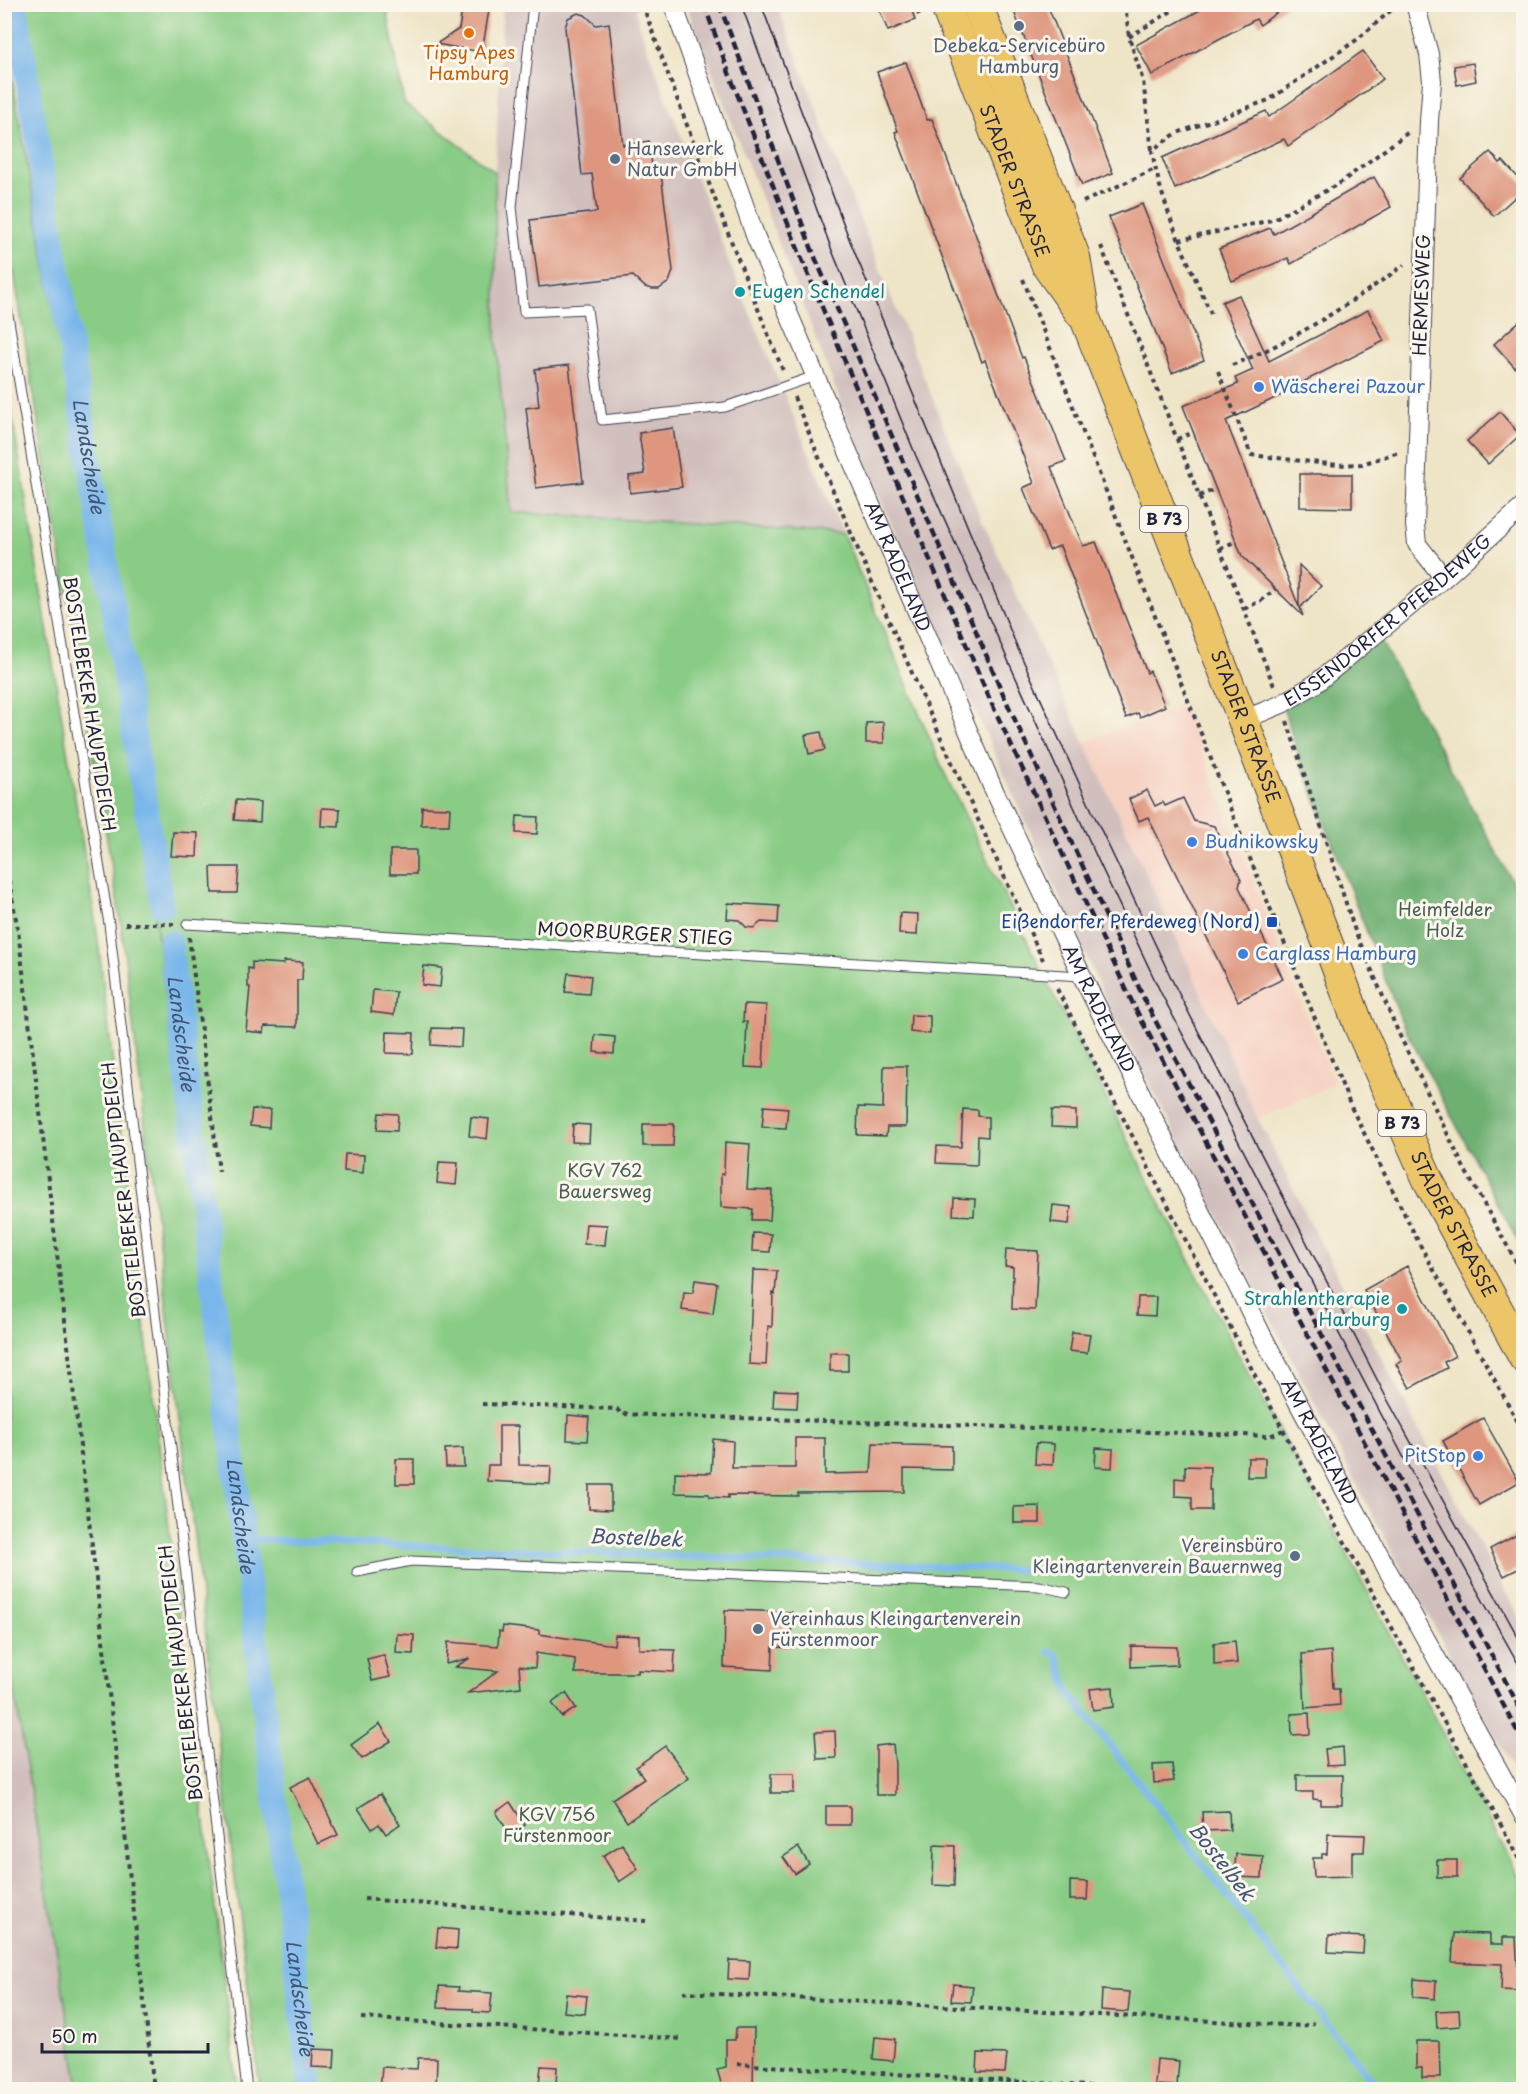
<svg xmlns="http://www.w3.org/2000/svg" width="1528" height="2094" viewBox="0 0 1528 2094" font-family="'Playpen Sans',sans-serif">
<rect width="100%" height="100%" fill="#fbf7ec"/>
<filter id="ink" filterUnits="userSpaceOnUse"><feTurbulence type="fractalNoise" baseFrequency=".0167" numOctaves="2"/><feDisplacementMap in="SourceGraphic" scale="12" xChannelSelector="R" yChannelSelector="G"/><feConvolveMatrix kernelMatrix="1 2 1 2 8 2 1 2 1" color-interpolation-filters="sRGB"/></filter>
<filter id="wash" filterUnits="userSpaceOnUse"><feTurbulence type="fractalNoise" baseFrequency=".008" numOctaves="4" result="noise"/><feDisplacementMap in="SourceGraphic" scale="24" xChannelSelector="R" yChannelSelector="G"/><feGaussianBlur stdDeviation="1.35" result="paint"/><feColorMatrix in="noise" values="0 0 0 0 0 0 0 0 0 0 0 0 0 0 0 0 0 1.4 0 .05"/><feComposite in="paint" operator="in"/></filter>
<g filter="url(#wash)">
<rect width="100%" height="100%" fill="#eee4c6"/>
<!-- built -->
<path fill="#f6d2c3" d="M1184,705L1301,1004L1335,1083L1258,1119L1173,931L1084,742Z"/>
<!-- industrial -->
<g fill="#d1bfbd">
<path d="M503,5H638L635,11L646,45L734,275L843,534L511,512L496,336L495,172Z"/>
<path d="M686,5H777L836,160L980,516L1084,742L1173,931L1258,1119L1318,1238L1487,1558L1523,1624V1787L1371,1512L1104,996L866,467Z"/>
<path d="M4,1633H5L79,2089H5Z"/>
</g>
<!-- green -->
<g fill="#89cc85" stroke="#567760" stroke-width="1.5">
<path d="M21,5H386L404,103L495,172L496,336L511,512L843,534L944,772L1056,1000L1243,1364L1364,1585L1523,1884V2084L1515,2090L309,2089L242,1551L150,878L306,2089H260L121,924L5,219L4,33L136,772H149Z"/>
<path d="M4,367L96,925L237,2089H79L5,1633Z"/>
</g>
<!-- forest -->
<path fill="#6eb072" stroke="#486956" stroke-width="1.5" d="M1377,634L1523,901V1251L1403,1025L1300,760L1282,704Z"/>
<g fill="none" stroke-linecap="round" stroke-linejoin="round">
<!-- stream -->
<g stroke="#78b6eb" stroke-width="7">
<path d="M244,1539L1027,1570"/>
<path d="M1049,1652L1057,1655L1069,1693L1379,2090"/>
</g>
<!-- canal -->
<g stroke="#78b6eb" stroke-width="24">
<path id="s1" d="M15,4L162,906"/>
<path id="s2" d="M170,942L311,2090"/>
</g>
</g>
<g id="blocks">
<!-- building -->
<g fill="#de967f">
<path d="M463,4H490L482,52L436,44L459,29Z"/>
<path d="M877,4H910L915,20L888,31Z"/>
<path d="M1011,4H1047L1113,173L1082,185Z"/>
<path d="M1211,4H1288L1260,25L1256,19L1152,75L1136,45Z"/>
<path d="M578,13L585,15L596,25L609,23L623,145L649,141L653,175L661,173L673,271L669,282L659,289H652L645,287L633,276L539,287L530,220L597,212L592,174L582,175L565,28L568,18Z"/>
<path d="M1363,51L1383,79L1288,146L1284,139L1175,189L1162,158L1266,111L1269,117Z"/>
<path d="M906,62L927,120L932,119L1022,358L1024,357L1066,461L1051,467L1083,546L1096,542L1147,673L1150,671L1165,706L1140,717L1138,713L1126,718L1060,546L1049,550L1023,488L1034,483L985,360L982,362L895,132L898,131L877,72Z"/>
<path d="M1473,63L1476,81L1457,85L1454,66Z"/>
<path d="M1490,152L1500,163L1503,161L1524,184V189L1494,216L1460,178Z"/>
<path d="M1374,177L1391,207L1291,264L1288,258L1232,281L1219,249L1270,228L1274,234Z"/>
<path d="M1142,204L1204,360L1172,373L1109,217Z"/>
<path d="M1239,295L1269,361L1368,310L1384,341L1283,392L1284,394L1226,421L1299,607V565L1321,586L1300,608L1303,616L1242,556L1183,406L1238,384L1235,378L1253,370L1222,302Z"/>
<path d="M1524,317V378L1494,344Z"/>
<path d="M569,365L583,482L536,488L526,408L539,406L535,369Z"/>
<path d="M1500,412L1520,435L1488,464L1467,441Z"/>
<path d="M673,428L682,487L630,493L629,476L645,474L639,433Z"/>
<path d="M1300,474H1352V508L1300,507Z"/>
<path d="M883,722L884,743H866V723Z"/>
<path d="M821,732L825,750L809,754L805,735Z"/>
<path d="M1147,790L1155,806L1163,802L1165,806L1183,798L1194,821L1214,826L1241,879L1239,887L1283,979L1238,1001L1148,817L1139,821L1129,799Z"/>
<path d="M236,800L261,802L260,822L234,820Z"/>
<path d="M422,807L450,808L449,825H421Z"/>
<path d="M322,808L340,809L339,827L321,826Z"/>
<path d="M517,816L538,817L537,834L516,833Z"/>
<path d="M173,832L198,833L197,857L171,856Z"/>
<rect x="390" y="850" width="26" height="24"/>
<path d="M211,867H239L237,893H212Z"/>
<path d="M728,903L779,906L778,923L761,922L754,928L746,927L739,920L727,919Z"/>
<path d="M900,913L918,914L917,935L899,934Z"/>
<path d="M284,961L303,962L302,980H297V1027L265,1026L264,1033L246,1031L250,987H248V968L252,969V962L284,964Z"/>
<path d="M424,966L442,968L440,987L422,985Z"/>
<path d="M568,973L591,976L589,994L565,992Z"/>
<path d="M373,990L396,992L394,1015L371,1012Z"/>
<path d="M744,1004L766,1005L763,1068L745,1067L747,1022H743Z"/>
<path d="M911,1015L930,1016V1034L910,1032Z"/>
<path d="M432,1028L462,1029L461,1047L431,1045Z"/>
<path d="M387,1032L414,1033L413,1054L386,1053Z"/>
<path d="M595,1035L615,1037L614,1054L594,1052Z"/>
<path d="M884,1066H907L906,1127H887L886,1136L857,1135L858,1107L883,1108Z"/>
<path d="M764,1106L788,1108L786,1128L762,1127Z"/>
<path d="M252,1109L270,1110L269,1128L250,1126Z"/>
<path d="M963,1109L978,1110V1116L988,1117V1137L978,1136L977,1165L936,1163L937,1146L961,1147Z"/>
<path d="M1052,1110L1076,1111V1128L1051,1127Z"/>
<path d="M379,1113L398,1114L397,1131L377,1130Z"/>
<path d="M471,1117L489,1119L487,1139L469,1136Z"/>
<path d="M573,1124L590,1125L589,1143L572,1142Z"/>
<path d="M643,1124H674L673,1146H643Z"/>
<path d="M725,1142L750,1144L747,1189L772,1190L770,1220H752L753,1209L721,1207V1174H724Z"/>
<path d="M345,1154L364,1155L363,1173L344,1171Z"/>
<path d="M439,1162L458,1163L456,1185L437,1183Z"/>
<path d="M954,1198L975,1199L974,1216L953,1215Z"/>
<path d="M1053,1205L1071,1207L1069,1224L1051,1222Z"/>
<path d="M586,1224L607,1225L605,1245L584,1244Z"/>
<path d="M753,1233L771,1234L770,1252L752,1251Z"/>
<path d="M1006,1249L1038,1251L1035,1310L1012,1309L1013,1267L1005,1266Z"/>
<path d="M1407,1266L1455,1356L1444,1362L1447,1368L1410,1388L1396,1364L1402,1361L1364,1290Z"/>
<path d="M753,1270L777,1271L775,1294L773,1293L772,1327L768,1326L766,1365L749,1364Z"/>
<path d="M695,1280L717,1283L713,1314L682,1310L684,1292L693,1293Z"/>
<path d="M1138,1297H1156L1155,1316L1137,1315Z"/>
<path d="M1072,1332L1090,1334L1087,1353L1069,1351Z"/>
<rect x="830" y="1353" width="18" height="18"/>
<path d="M774,1390L798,1391L797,1408L773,1407Z"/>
<path d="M568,1415L589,1417L587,1441L567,1440Z"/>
<path d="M1483,1418L1519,1482L1479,1505L1443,1441Z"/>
<path d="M499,1426H518L519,1465L551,1466L550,1484L487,1481L488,1465H499Z"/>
<path d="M795,1438H825V1474L871,1473L873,1443L902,1444V1445L952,1446V1470L904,1469V1492L798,1493V1496L728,1495V1498L709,1497V1494L675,1493V1472L711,1473L713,1439L733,1441L732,1468H795Z"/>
<path d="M1036,1443L1054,1444L1053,1465L1035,1464Z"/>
<path d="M463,1448L464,1467H446L445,1449Z"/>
<path d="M1096,1448L1113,1449L1112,1468L1095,1467Z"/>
<path d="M1248,1458H1265V1477H1247Z"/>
<rect x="396" y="1459" width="18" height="25"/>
<path d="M1185,1466L1210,1467L1209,1490H1211V1510H1192V1497L1175,1496V1478L1185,1479Z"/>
<path d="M589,1485H611V1510L589,1509Z"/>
<path d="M1040,1506V1523H1014V1507Z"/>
<path d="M1524,1531V1566L1504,1576L1490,1549Z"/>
<path d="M725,1610L792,1612L791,1648L773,1647L772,1670L724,1667Z"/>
<path d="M503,1626L539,1630V1634L614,1645L615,1635L639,1636V1649L675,1650L674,1672L638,1670V1673H575V1659L536,1653L535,1668L519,1666L521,1687L468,1693L498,1671L455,1667L470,1658L446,1664L448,1642L498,1646L499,1631L502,1632Z"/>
<path d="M397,1634L414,1635L413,1654L396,1653Z"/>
<path d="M1235,1641L1237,1663L1214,1665V1643Z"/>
<path d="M1131,1646L1177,1647V1665L1131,1667Z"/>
<path d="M1331,1651L1333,1689H1339L1340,1705L1305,1708L1302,1654Z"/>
<path d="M384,1655L390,1677L372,1681L367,1659Z"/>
<path d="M1113,1687L1114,1707L1093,1710L1090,1689Z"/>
<path d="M566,1693L576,1708L562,1717L552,1703Z"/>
<path d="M1309,1713L1310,1734L1292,1735L1291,1714Z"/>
<path d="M380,1724L391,1741L362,1759L351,1745Z"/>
<path d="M835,1731L836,1758L817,1759L815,1732Z"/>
<path d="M893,1744L895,1765V1795H876V1746Z"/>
<path d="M665,1746L689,1778L627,1822L612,1799L644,1778L636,1767Z"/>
<path d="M1343,1747L1344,1765L1327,1766L1325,1749Z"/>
<path d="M1172,1764L1174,1781L1154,1783L1153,1765Z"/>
<rect x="771" y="1774" width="23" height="19"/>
<path d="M1297,1775H1343L1342,1805H1321V1800L1313,1799V1792H1297Z"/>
<path d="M310,1777L338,1835L318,1844L290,1787Z"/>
<path d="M380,1794L400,1824L386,1834L379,1824L372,1829L358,1808Z"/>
<path d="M510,1802L525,1825L510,1835L496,1812Z"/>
<rect x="826" y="1806" width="24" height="19"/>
<path d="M1229,1811L1230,1830L1203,1831L1202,1812Z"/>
<path d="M1328,1834L1365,1835L1364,1852H1352V1876L1314,1877L1313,1858H1322V1854H1327Z"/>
<path d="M622,1844L638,1869L619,1882L603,1856Z"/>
<path d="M934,1845L955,1846L954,1886L933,1885Z"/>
<path d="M798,1847L809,1864L795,1874L783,1857Z"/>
<path d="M1236,1854L1263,1856L1262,1878L1234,1877Z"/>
<rect x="1437" y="1860" width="20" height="17"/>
<path d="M1070,1881L1088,1882L1087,1900H1070Z"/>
<path d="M438,1928L458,1930L457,1949L436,1947Z"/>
<path d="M1454,1933L1490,1934V1944H1503V1937H1516L1519,1991L1501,1990L1502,1964L1452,1962Z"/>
<path d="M1329,1935L1364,1937L1363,1954L1328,1952Z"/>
<path d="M729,1960L750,1961L749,1980L728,1979Z"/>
<path d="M1414,1979L1436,1981L1435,1999L1413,1997Z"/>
<path d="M953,1984L973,1986L971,2002L951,2001Z"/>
<path d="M439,1986L459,1987L458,1991L492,1993L490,2013L473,2012V2009L438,2008Z"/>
<path d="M1102,1990L1130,1992L1128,2012L1101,2010Z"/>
<path d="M566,1994L587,1996L585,2014L564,2012Z"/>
<path d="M1459,2010L1460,2026L1437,2028L1436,2011Z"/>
<path d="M736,2028H754L753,2090H723L717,2069L726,2067V2040H735Z"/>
<path d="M875,2037L895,2039L893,2061L873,2059Z"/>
<path d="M1416,2041H1439L1440,2078H1422V2068H1416Z"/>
<path d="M313,2049L335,2050L334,2068L312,2067Z"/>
<path d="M978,2053L1007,2054L1005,2073L977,2072Z"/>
<path d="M418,2058H437L436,2090H380L382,2067L417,2069Z"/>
<path d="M1157,2059L1179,2061L1177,2086L1155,2085Z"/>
<path d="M541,2066L557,2067L556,2085L539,2084Z"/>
</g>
</g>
</g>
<g filter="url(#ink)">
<use href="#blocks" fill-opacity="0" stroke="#413f50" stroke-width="1.5"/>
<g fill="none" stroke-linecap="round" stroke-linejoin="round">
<!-- service casing -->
<g stroke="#413f50" stroke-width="11">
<g id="service">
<path d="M533,4L512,207L524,312L587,309L602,420L725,407L815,376"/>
<path d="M4,291L109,924L247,2090"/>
<path d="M187,924L1082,976"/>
<path d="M357,1572L411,1561L1039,1586L1066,1592"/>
</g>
</g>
<!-- minor casing -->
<g stroke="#413f50" stroke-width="20">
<g id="minor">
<path id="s3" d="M673,4L756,238L992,786L1082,976L1263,1337L1387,1569L1524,1816"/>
<path d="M1415,4L1429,54L1432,81L1429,121L1415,525L1417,544L1444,578"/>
<path id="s4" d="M1243,720L1282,704L1315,684L1444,578L1524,506"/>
</g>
</g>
<!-- primary casing -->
<g stroke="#413f50" stroke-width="32">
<g id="primary">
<path id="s5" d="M945,4L1047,266L1081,314"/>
<path id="s6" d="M977,4L1075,257L1085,318L1243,720L1359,1026L1428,1180L1524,1358"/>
</g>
</g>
<!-- path -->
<g stroke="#413f50" stroke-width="4" stroke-dasharray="4.5 4.5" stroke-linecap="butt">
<path d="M648,4L646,14C690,135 735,254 784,373"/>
<path d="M915,4L919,15"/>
<path d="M1125,4L1129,37L1143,81L1152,150"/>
<path d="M1129,37L1183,4"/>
<path d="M1083,202L1155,169"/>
<path d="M1179,240L1272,220L1340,183L1410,131"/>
<path d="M1101,246L1274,686"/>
<path d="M1023,279L1247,851L1351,1107L1419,1243L1524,1433"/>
<path d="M1211,314C1188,261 1161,207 1152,150L1177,133L1269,100L1358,39L1396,6"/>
<path d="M1232,365C1294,341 1349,304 1404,265"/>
<path d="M1218,371L1251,455L1337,465L1362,464L1399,452"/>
<path d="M794,397C872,587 956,774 1043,960"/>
<path d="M1177,439L1194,432"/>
<path d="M1199,496L1216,489"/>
<path d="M1220,548L1237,541"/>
<path d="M1244,609L1262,600L1275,589"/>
<path d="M1287,721L1355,931L1399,1034L1465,1170L1524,1276"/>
<path d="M4,854L18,930L97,1587L154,2090"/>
<path d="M125,924H174"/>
<path d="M189,937L219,1171"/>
<path d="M1057,989L1283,1430L1524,1867"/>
<path d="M482,1404L617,1409L621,1414L1270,1436L1283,1430"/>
<path d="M364,1899L646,1921"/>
<path d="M683,1992L1303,2026L1314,2023"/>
<path d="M361,2018L683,2039"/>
<path d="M737,2064L1151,2090"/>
</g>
<!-- service -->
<use href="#service" stroke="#fff" stroke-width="9"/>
<!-- minor -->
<use href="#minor" stroke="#fff" stroke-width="18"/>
<!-- primary -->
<use href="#primary" stroke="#edc569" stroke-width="30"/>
<!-- tram -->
<g stroke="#22223b" stroke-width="1.5">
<path d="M741,4L831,248L916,456L1098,860L1161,993L1416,1481L1524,1674"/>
<path d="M761,4L850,241L1018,649L1085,796L1175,986L1386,1397L1524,1648"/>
</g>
<!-- rail -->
<g stroke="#22223b" stroke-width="4.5" stroke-dasharray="9 4.5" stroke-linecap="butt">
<path d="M704,4L729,73L801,257L843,357L990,700L1134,1006L1524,1744"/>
<path d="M719,4L814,255L1003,694L1146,1003L1524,1716"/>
</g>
</g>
</g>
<!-- markers -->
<g fill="#5c6f8a" stroke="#fbf7ec" stroke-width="2">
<circle cx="1019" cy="26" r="6"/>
<circle cx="615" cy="159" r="6"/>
<circle cx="1295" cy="1556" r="6"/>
<circle cx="758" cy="1629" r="6"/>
</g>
<circle fill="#e8710a" stroke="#fbf7ec" stroke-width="2" cx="469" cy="33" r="6"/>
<g fill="#0f9aa8" stroke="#fbf7ec" stroke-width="2">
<circle cx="740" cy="292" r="6"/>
<circle cx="1402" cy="1309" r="6"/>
</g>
<g fill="#3f7fe0" stroke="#fbf7ec" stroke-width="2">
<circle cx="1259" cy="387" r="6"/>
<circle cx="1192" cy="842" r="6"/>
<circle cx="1243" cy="954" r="6"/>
<circle cx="1478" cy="1456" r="6"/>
</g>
<rect fill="#1a4fb4" stroke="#fbf7ec" stroke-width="2" x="1266" y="916" width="12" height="12" rx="3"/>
<g text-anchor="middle" stroke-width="6" stroke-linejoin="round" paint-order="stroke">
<!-- shield labels -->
<g fill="#fbf7ec" stroke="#636270" stroke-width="1.5">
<rect x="1140" y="506" width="48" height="26" rx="4.5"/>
<rect x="1378" y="1110" width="48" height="26" rx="4.5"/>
</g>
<g font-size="16" font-weight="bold" fill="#22223b">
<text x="1164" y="525">B 73</text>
<text x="1402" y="1129">B 73</text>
</g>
<!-- service labels -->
<g font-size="18" fill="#4e5e75" stroke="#fbf7ec" text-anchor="start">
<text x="1019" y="52" text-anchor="middle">Debeka-Servicebüro<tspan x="1019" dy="21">Hamburg</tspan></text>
<text x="627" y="155">Hansewerk<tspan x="627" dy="21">Natur GmbH</tspan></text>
<text x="1283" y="1552" text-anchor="end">Vereinsbüro<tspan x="1283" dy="21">Kleingartenverein Bauernweg</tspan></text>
<text x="770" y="1625">Vereinhaus Kleingartenverein<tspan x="770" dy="21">Fürstenmoor</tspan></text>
</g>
<!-- food labels -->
<g font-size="18" fill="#c56008" stroke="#fbf7ec">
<text x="469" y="59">Tipsy Apes<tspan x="469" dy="21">Hamburg</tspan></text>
</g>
<!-- street labels -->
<g font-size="18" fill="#22223b" stroke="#fbf7ec">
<text dy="6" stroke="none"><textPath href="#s5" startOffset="190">STADER STRASSE</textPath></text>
<text transform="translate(1422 295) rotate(-88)" y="6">HERMESWEG</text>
<text dy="6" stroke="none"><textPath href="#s3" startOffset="606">AM RADELAND</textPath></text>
<text dy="6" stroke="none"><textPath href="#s4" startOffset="177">EISSENDORFER PFERDEWEG</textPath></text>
<text transform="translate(89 704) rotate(81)" y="6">BOSTELBEKER HAUPTDEICH</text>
<text dy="6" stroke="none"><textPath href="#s6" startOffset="772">STADER STRASSE</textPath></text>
<text transform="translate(635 934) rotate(3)" y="6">MOORBURGER STIEG</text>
<text dy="6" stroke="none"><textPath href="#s3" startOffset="1092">AM RADELAND</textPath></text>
<text transform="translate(124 1190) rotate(-97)" y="6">BOSTELBEKER HAUPTDEICH</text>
<text dy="6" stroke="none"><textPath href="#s6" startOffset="1312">STADER STRASSE</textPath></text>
<text dy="6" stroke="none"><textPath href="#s3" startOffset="1578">AM RADELAND</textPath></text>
<text transform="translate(181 1673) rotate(-97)" y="6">BOSTELBEKER HAUPTDEICH</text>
</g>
<!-- culture labels -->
<g font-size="18" fill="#0d838f" stroke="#fbf7ec" text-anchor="start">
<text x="752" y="298">Eugen Schendel</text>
<text x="1390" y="1305" text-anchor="end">Strahlentherapie<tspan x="1390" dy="21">Harburg</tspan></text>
</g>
<!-- shop labels -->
<g font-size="18" fill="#366cbe" stroke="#fbf7ec" text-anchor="start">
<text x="1271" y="393">Wäscherei Pazour</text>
<text x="1204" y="848">Budnikowsky</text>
<text x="1255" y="960">Carglass Hamburg</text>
<text x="1466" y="1462" text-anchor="end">PitStop</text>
</g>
<!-- park labels -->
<g font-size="18" fill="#465e55" stroke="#fbf7ec">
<text x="1445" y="916">Heimfelder<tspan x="1445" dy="21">Holz</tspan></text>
<text x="605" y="1177">KGV 762<tspan x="605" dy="21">Bauersweg</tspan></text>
<text x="557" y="1821">KGV 756<tspan x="557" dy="21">Fürstenmoor</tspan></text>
</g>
<!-- transit labels -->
<g font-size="18" fill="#164399" stroke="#fbf7ec" text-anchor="end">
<text x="1260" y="928">Eißendorfer Pferdeweg (Nord)</text>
</g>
<!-- water labels -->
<g font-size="20" font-style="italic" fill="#405679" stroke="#fbf7ec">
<text dy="7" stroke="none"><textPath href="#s1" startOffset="458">Landscheide</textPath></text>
<text dy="7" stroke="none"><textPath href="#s2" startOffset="92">Landscheide</textPath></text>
<text dy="7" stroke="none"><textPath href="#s2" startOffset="578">Landscheide</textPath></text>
<text transform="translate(636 1538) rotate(2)" y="7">Bostelbek</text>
<text transform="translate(1222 1862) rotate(52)" y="7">Bostelbek</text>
<text dy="7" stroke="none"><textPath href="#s2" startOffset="1064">Landscheide</textPath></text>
</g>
</g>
<!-- margin -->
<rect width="1528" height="2094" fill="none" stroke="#fbf7ec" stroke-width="24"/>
<!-- scale -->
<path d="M42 2043v9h166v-9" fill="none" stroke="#22223b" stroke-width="3"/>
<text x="51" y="2043" font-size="18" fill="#22223b" stroke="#fbf7ec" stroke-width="4.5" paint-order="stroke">50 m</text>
</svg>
